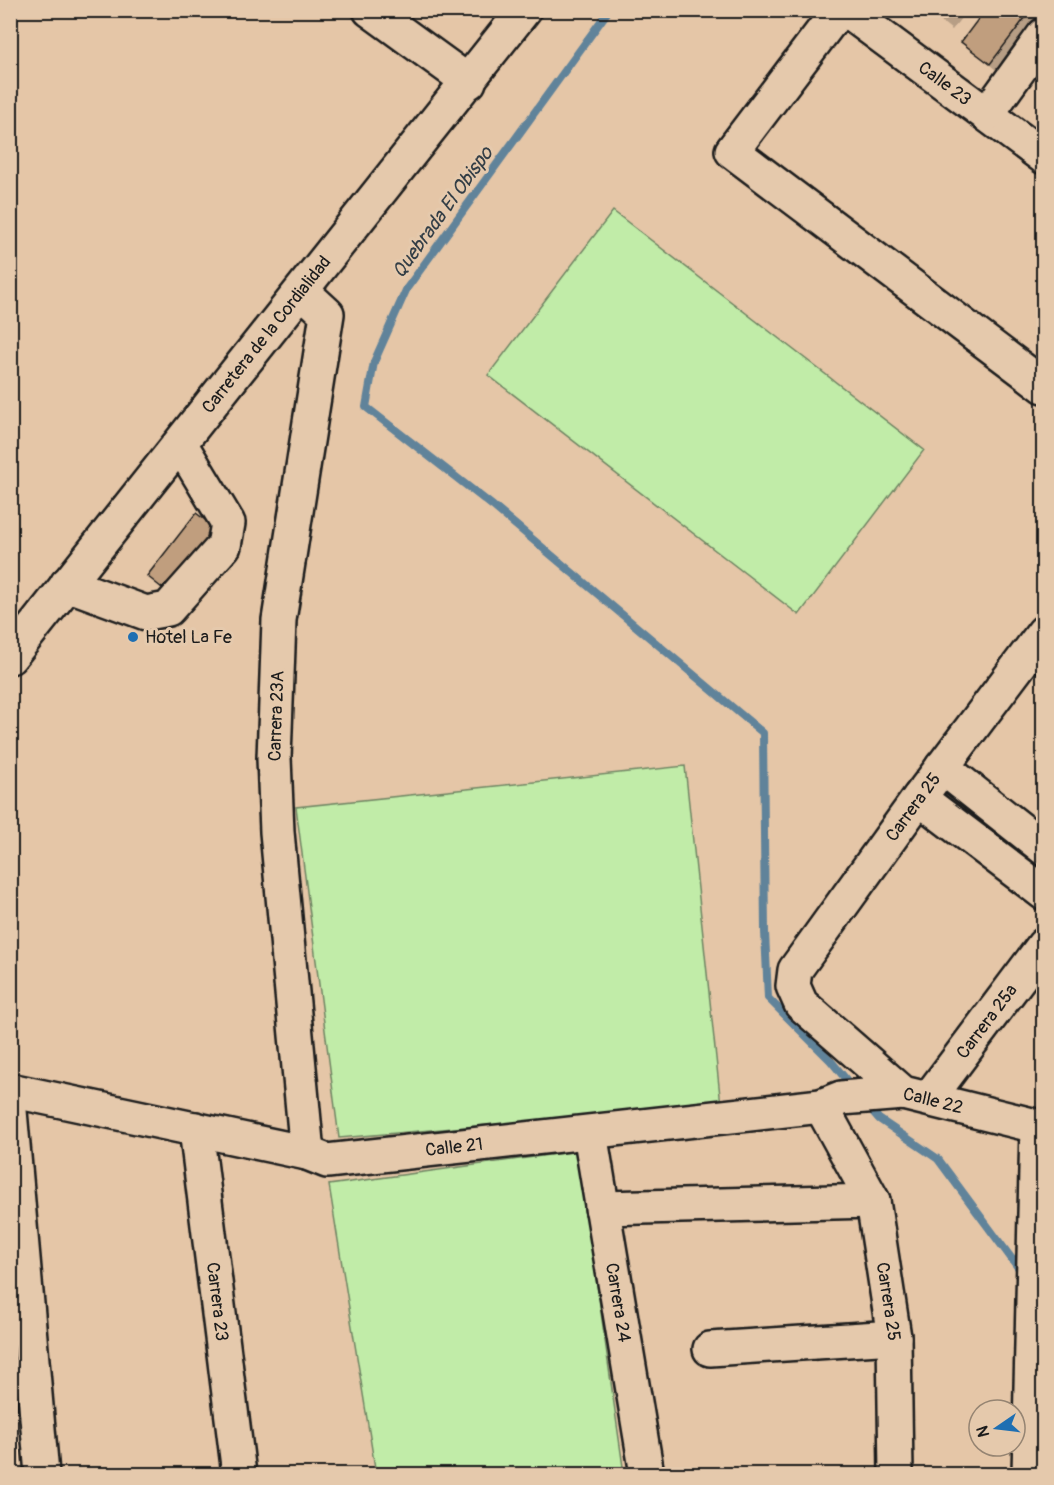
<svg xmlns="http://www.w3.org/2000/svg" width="1054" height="1485" viewBox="0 0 1054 1485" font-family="Pangolin,sans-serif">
<rect width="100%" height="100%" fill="#e5c6a7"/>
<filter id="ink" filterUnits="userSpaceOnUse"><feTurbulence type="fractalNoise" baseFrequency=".0167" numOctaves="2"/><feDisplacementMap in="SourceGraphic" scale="12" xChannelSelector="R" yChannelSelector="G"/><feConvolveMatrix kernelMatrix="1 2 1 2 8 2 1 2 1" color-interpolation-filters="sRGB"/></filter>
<g filter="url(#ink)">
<!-- green -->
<g fill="#c1eca8" stroke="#6e8462" stroke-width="1.5">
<path d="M613,211L924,450L799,615L488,375Z"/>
<path d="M685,766L721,1105L339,1138L296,807Z"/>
<path d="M578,1151L624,1474H376L329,1185Z"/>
</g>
<!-- shadow -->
<g fill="#0003">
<path d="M927,10H967L952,30Z"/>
<path d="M987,10H1044V36L1009,81L963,42Z"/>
</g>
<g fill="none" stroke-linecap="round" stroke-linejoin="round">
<!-- stream -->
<g stroke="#61839a" stroke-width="8">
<path d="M609,10L407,288L374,362L366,407L493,506L763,733L765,932L768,998L831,1061L853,1088"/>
<path d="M866,1104L879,1119L938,1159L1023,1274"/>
</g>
</g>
<!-- building -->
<g fill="#c09e7e" stroke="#1c1c1c" stroke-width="1.5">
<path d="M985,10H1031L990,64L961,42Z"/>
<path d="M196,513L217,529L167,592L147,576Z"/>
</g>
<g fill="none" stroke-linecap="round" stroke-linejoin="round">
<!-- minor casing -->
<g stroke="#1c1c1c" stroke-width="38">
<g id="minor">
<path d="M370,10L469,82"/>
<path d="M839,10L732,151L1044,386"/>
<path id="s1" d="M846,10L1044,157"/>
<path d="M987,114L1044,35"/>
<path d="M302,291L327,314L279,620L274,758L277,832L307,1153"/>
<path d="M67,584L146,613L168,609L224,546L228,523L181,445"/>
<path id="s2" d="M1044,632L919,798L795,970L793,986L801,1004L903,1093L1044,1128"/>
<path d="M942,767L1044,848"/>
<path d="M919,798L1044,893"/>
<path id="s3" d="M10,1090L307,1153L327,1161L821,1106L841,1098L903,1093"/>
<path id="s4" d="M929,1098L1044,945"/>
<path id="s5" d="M821,1106L873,1201L894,1337L896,1474"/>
<path d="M10,1111L42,1474"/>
<path id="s6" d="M196,1129L239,1474"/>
<path id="s7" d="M590,1133L647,1474"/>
<path d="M602,1208L873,1201"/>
<path d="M710,1349L894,1337"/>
<path d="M1029,1474L1037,1126"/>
</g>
</g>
<!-- highway casing -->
<g stroke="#1c1c1c" stroke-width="38">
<g id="highway">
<path id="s8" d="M10,657L524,10"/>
</g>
</g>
<!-- minor -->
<use href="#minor" stroke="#e5c9ac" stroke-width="33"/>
<!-- highway -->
<use href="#highway" stroke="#e5c9ac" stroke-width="33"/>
</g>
</g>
<!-- markers -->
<circle fill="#1f6fb2" stroke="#e5c9ac" stroke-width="2" cx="133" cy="637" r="6"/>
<g text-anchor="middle" stroke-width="6" stroke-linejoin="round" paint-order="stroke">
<!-- street labels -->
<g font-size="18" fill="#1c1c1c" stroke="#e5c9ac">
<text dy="6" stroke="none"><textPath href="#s1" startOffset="123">Calle 23</textPath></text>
<text dy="6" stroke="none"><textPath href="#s8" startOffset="412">Carretera de la Cordialidad</textPath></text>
<text transform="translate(276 716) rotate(-88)" y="6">Carrera 23A</text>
<text transform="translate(913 807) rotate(-54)" y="6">Carrera 25</text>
<text dy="6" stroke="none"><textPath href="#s4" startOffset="96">Carrera 25a</textPath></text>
<text dy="6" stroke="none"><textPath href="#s2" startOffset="622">Calle 22</textPath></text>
<text dy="6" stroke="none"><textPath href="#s3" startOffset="453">Calle 21</textPath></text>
<text dy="6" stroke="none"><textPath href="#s5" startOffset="210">Carrera 25</textPath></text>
<text dy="6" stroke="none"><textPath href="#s6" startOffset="174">Carrera 23</textPath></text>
<text dy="6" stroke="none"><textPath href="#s7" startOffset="172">Carrera 24</textPath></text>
</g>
<!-- poi labels -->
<g font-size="18" fill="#1c1c1c" stroke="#e5c9ac" text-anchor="start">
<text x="145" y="643">Hotel La Fe</text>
</g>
<!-- water labels -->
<g font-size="20" font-style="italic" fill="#333e46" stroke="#e5c9ac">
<text transform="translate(442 212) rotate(-54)" y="7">Quebrada El Obispo</text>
</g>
</g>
<!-- margin -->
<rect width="1054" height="1485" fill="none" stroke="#e5c9ac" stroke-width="36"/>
<rect x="18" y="18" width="1018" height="1449" fill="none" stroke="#1c1c1c" stroke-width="2" filter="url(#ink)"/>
<!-- north arrow -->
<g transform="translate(997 1428) rotate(256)"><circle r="28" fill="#e5c9ac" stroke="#958472" stroke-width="1.5"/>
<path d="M0-4.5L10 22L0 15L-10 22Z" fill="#1f6fb2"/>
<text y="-9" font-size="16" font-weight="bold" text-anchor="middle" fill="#1c1c1c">N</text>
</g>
</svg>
